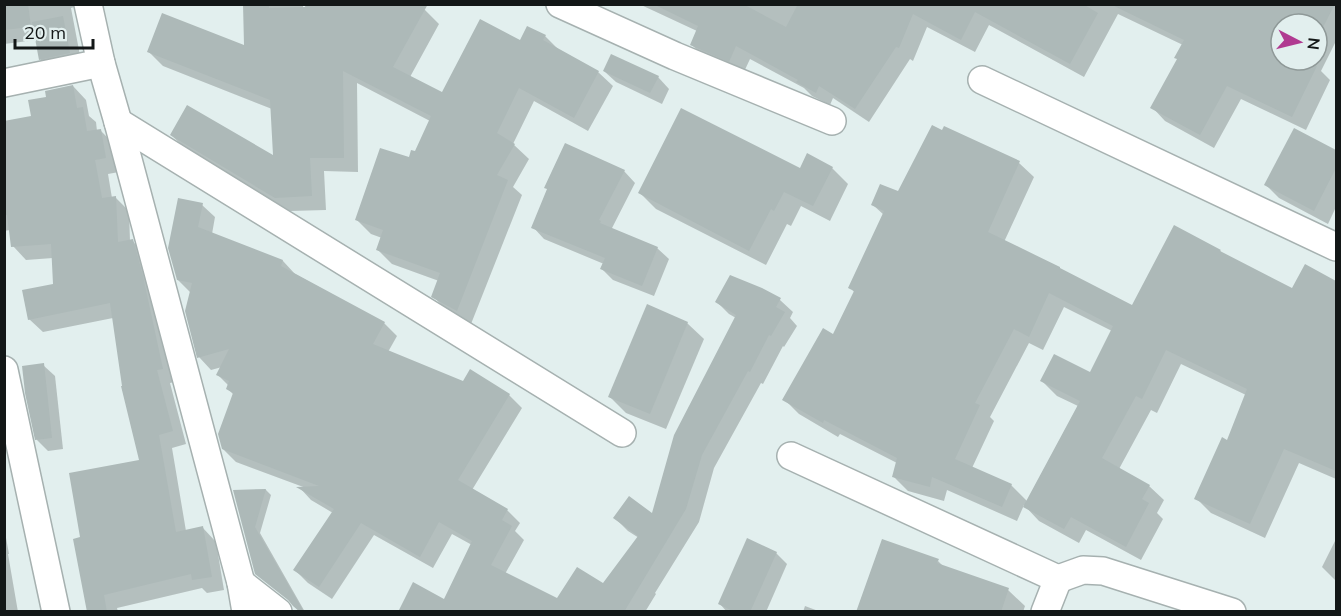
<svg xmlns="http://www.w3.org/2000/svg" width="1341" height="616" viewBox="0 0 1341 616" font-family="Mulish,sans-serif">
<rect width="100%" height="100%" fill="#e2efee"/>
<!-- shadow -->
<g fill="#0003" fill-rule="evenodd">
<path d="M4,4H84L71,8L82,66L53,72L40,59L37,40L4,44Z"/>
<path d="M245,4H303V17L415,4L425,10L439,24L410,77L443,94L520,42L545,36L559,50L598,72L613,86L588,131L534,101L513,144L529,159L513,187L522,195L471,324L447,311L433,296L439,281L392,264L378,250L382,238L371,234L357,220L415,153L430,121L357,83L358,172L324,171L326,210L290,211L186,149L171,135L274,157L272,109L163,66L149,52L246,48Z"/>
<path d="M639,4H1336V41L1321,71L1330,80L1306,130L1241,99L1214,148L1165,121L1152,107L1178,59L1183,45L1118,14L1084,77L989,25L975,52L927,27L913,61L910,59L869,122L833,98L830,105L812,96L804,88L750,59L743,74L705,58L692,45L697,31ZM1281,24H1317V60H1281Z"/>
<path d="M604,71L658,77L669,89L662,104L616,82Z"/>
<path d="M73,86L86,100L89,116L96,122L97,131L100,130L114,144L119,172L108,174L112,198H116L129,211L130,241H132L146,254L175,382L170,383L186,444L172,448L186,531L203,528L216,542L224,590L207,593L202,588L117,608L118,612H88L81,538L141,462L113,318L43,332L29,319L55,285L53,258L26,260L13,246L10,230L4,231V123L33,118L47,98Z"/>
<path d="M1295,130L1336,151V207L1328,224L1279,198L1266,185Z"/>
<path d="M1019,163L1034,177L1004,242L1133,307L1175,227L1220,251L1224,255L1293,290L1305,266L1336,282V479L1299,463L1265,538L1211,513L1196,498L1228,442L1246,395L1181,364L1157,413L1151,410L1119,469L1149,486L1164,500L1157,513L1163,519L1141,560L1086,530L1079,543L1039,521L1024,505L1017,521L947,490L944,501L908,491L893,476L897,463L840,434L838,437L799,414L784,399L834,336L855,293L850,287L884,215L873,205L898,193ZM1064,307L1112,331L1091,374L1042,381L1057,396L1078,406L1027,501L1011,485L972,468L994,421L990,417L1029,343L1043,350Z"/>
<path d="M832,168L848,184L830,221L801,206L791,226L787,224L766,265L656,209L640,193L800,170Z"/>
<path d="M624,171L635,183L611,230L657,248L669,259L654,296L613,280L602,269L604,264L544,239L533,227Z"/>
<path d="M202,205L215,217L212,234L283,261L295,274L384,323L397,336L388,352L463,383L509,395L522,408L472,490L507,510L520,523L515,531L524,540L505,574L558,600L603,585L639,538L628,531L615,518L653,515L736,318L729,314L717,302L780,300L793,312L790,318L797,326L784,347L783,346L763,384L761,383L714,468L699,522L655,593L656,594L645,612H399L444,601L472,545L452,534L433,568L374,535L332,599L308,583L295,570L333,513L311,500L300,488H306L236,462L223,449L234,395L227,388L229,386L218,375L222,367L211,370L199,357L191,293L178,280Z"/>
<path d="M687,323L704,339L666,429L626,413L610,397Z"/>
<path d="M43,365L55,376L63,449L48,451L37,440Z"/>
<path d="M266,490L271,495L260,533L305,612H300L291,602L234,492Z"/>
<path d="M4,527L9,554H8L18,612H4Z"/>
<path d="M1336,539V581L1322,567Z"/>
<path d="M776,553L787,564L766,612H727L720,604Z"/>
<path d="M938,561L944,567L1008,590L1025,606L1023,612H858Z"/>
<path d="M805,606L821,612H803Z"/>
</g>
<!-- building -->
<g fill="#adb9b8">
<path d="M4,4H28L31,27L4,30Z"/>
<path d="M243,4H269V8L305,7L306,4H428L393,67L442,92L480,19L520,40L527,26L546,35L543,40L599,71L574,118L519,88L497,133L515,144L497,175L508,180L457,311L431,297L440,273L376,250L383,230L355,220L380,148L409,157L411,150L415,151L431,116L343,71L344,158H310L312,196L275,198L170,135L187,105L273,155L270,100L147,52L162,13L244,45Z"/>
<path d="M653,4H743L786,27L798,4H1083L1098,13L1070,64L975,12L961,40L913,14L899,48L896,47L855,109L819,86L816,93L796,82L798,80L736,46L729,62L690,45L698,26Z"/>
<path d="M1110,4H1335L1317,39V24H1281V60H1306L1317,66L1292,117L1227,86L1200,135L1150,108L1177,59L1174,58L1184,40Z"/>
<path d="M63,16L70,53L39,60L32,22Z"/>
<path d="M611,54L659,76L650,93L603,71Z"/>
<path d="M73,85L77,108L83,107L87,131L101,129L106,158L95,160L102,198L116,196L118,242L133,239L143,276L163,369L157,370L173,431L159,435L176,532L203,526L212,577L192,580L191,574L104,595L107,612H87L73,539L80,537L69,473L139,460L121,386H122L110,303L28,320L22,290L53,284L51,244L11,247L7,215H4V121L31,116L28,100L46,97L45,91Z"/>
<path d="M681,108L800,168L807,153L833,167L813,206L784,192L774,211L771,209L749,251L638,193Z"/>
<path d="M932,125L942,130L944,126L1020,161L988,232L1060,267V268L1132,305L1174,225L1221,250L1220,251L1292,288L1305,264L1336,281V471L1284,449L1250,524L1194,499L1222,437L1227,440L1247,389L1166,350L1142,399L1136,396L1102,458L1150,485L1142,499L1149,503L1126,547L1071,517L1064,529L1023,507L1080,401L1040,381L1054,354L1090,372L1113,326L1049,293L1029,337L1014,329L975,403L980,405L955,459L1012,484L1002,507L932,477L930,487L892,477L897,458L824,420L823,423L782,400L823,328L833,334L854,291L848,288L884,211L871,205L880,184L898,191Z"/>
<path d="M1294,128L1336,150V168L1314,211L1264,185Z"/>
<path d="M565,143L625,170L599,220L601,221L600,223L658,247L642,286L600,269L605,258L531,228L547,189L544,188Z"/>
<path d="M178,198L203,203L198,227L283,260L281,266L385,322L373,344L463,381L470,369L510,394L458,480L508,509L502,520L512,526L491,565L557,598L577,567L603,583L638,536L613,518L629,496L652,513L674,435L736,315L715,302L730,275L762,288L781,298L776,307L785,312L771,336L769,335L750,372L748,371L702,455L686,509L624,612H398L413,582L444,599L472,541L439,522L420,557L361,523L319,587L293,570L334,509L296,487L319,486L222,449L218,434L233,393L226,389L229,381L216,375L229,349L197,358L185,311L192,283L177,280L168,248Z"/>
<path d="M647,304L688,322L650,414L608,397Z"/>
<path d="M44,363L52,438L35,440L25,393L22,366Z"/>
<path d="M266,489L255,527L304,612H300L293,606L288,600L255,574L233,490Z"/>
<path d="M747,538L777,552L750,612H735L718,604Z"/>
<path d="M882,539L939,559L937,563L1009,588L1001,612H856Z"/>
</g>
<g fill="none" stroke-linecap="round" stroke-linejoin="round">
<!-- street casing -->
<g stroke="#a6b1b0" stroke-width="30">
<g id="street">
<path d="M88,4L101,63L118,122L241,583L246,612"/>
<path d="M560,4L675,56L832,121"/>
<path d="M982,80L1336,247"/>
<path d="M4,83L101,63"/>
<path d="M118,122L622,433"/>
<path d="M4,370L56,612"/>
<path d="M791,456L1058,579L1045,612"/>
<path d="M1058,579L1083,570L1103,571L1232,612"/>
<path d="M241,583L278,612"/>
</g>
</g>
<!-- street -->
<use href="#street" stroke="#fff" stroke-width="27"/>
</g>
<!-- border -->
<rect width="1341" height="616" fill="none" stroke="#131717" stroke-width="12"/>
<!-- north arrow -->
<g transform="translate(1299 42) rotate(97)"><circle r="28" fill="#e2efee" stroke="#8f9998" stroke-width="1.5"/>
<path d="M0-4.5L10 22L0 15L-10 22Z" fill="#b03a91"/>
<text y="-9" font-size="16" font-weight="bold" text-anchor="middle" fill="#131717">N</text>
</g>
<!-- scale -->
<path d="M15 39v9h78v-9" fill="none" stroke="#131717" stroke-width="3"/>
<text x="24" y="39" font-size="18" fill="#131717" stroke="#e2efee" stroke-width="4.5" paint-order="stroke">20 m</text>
</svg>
